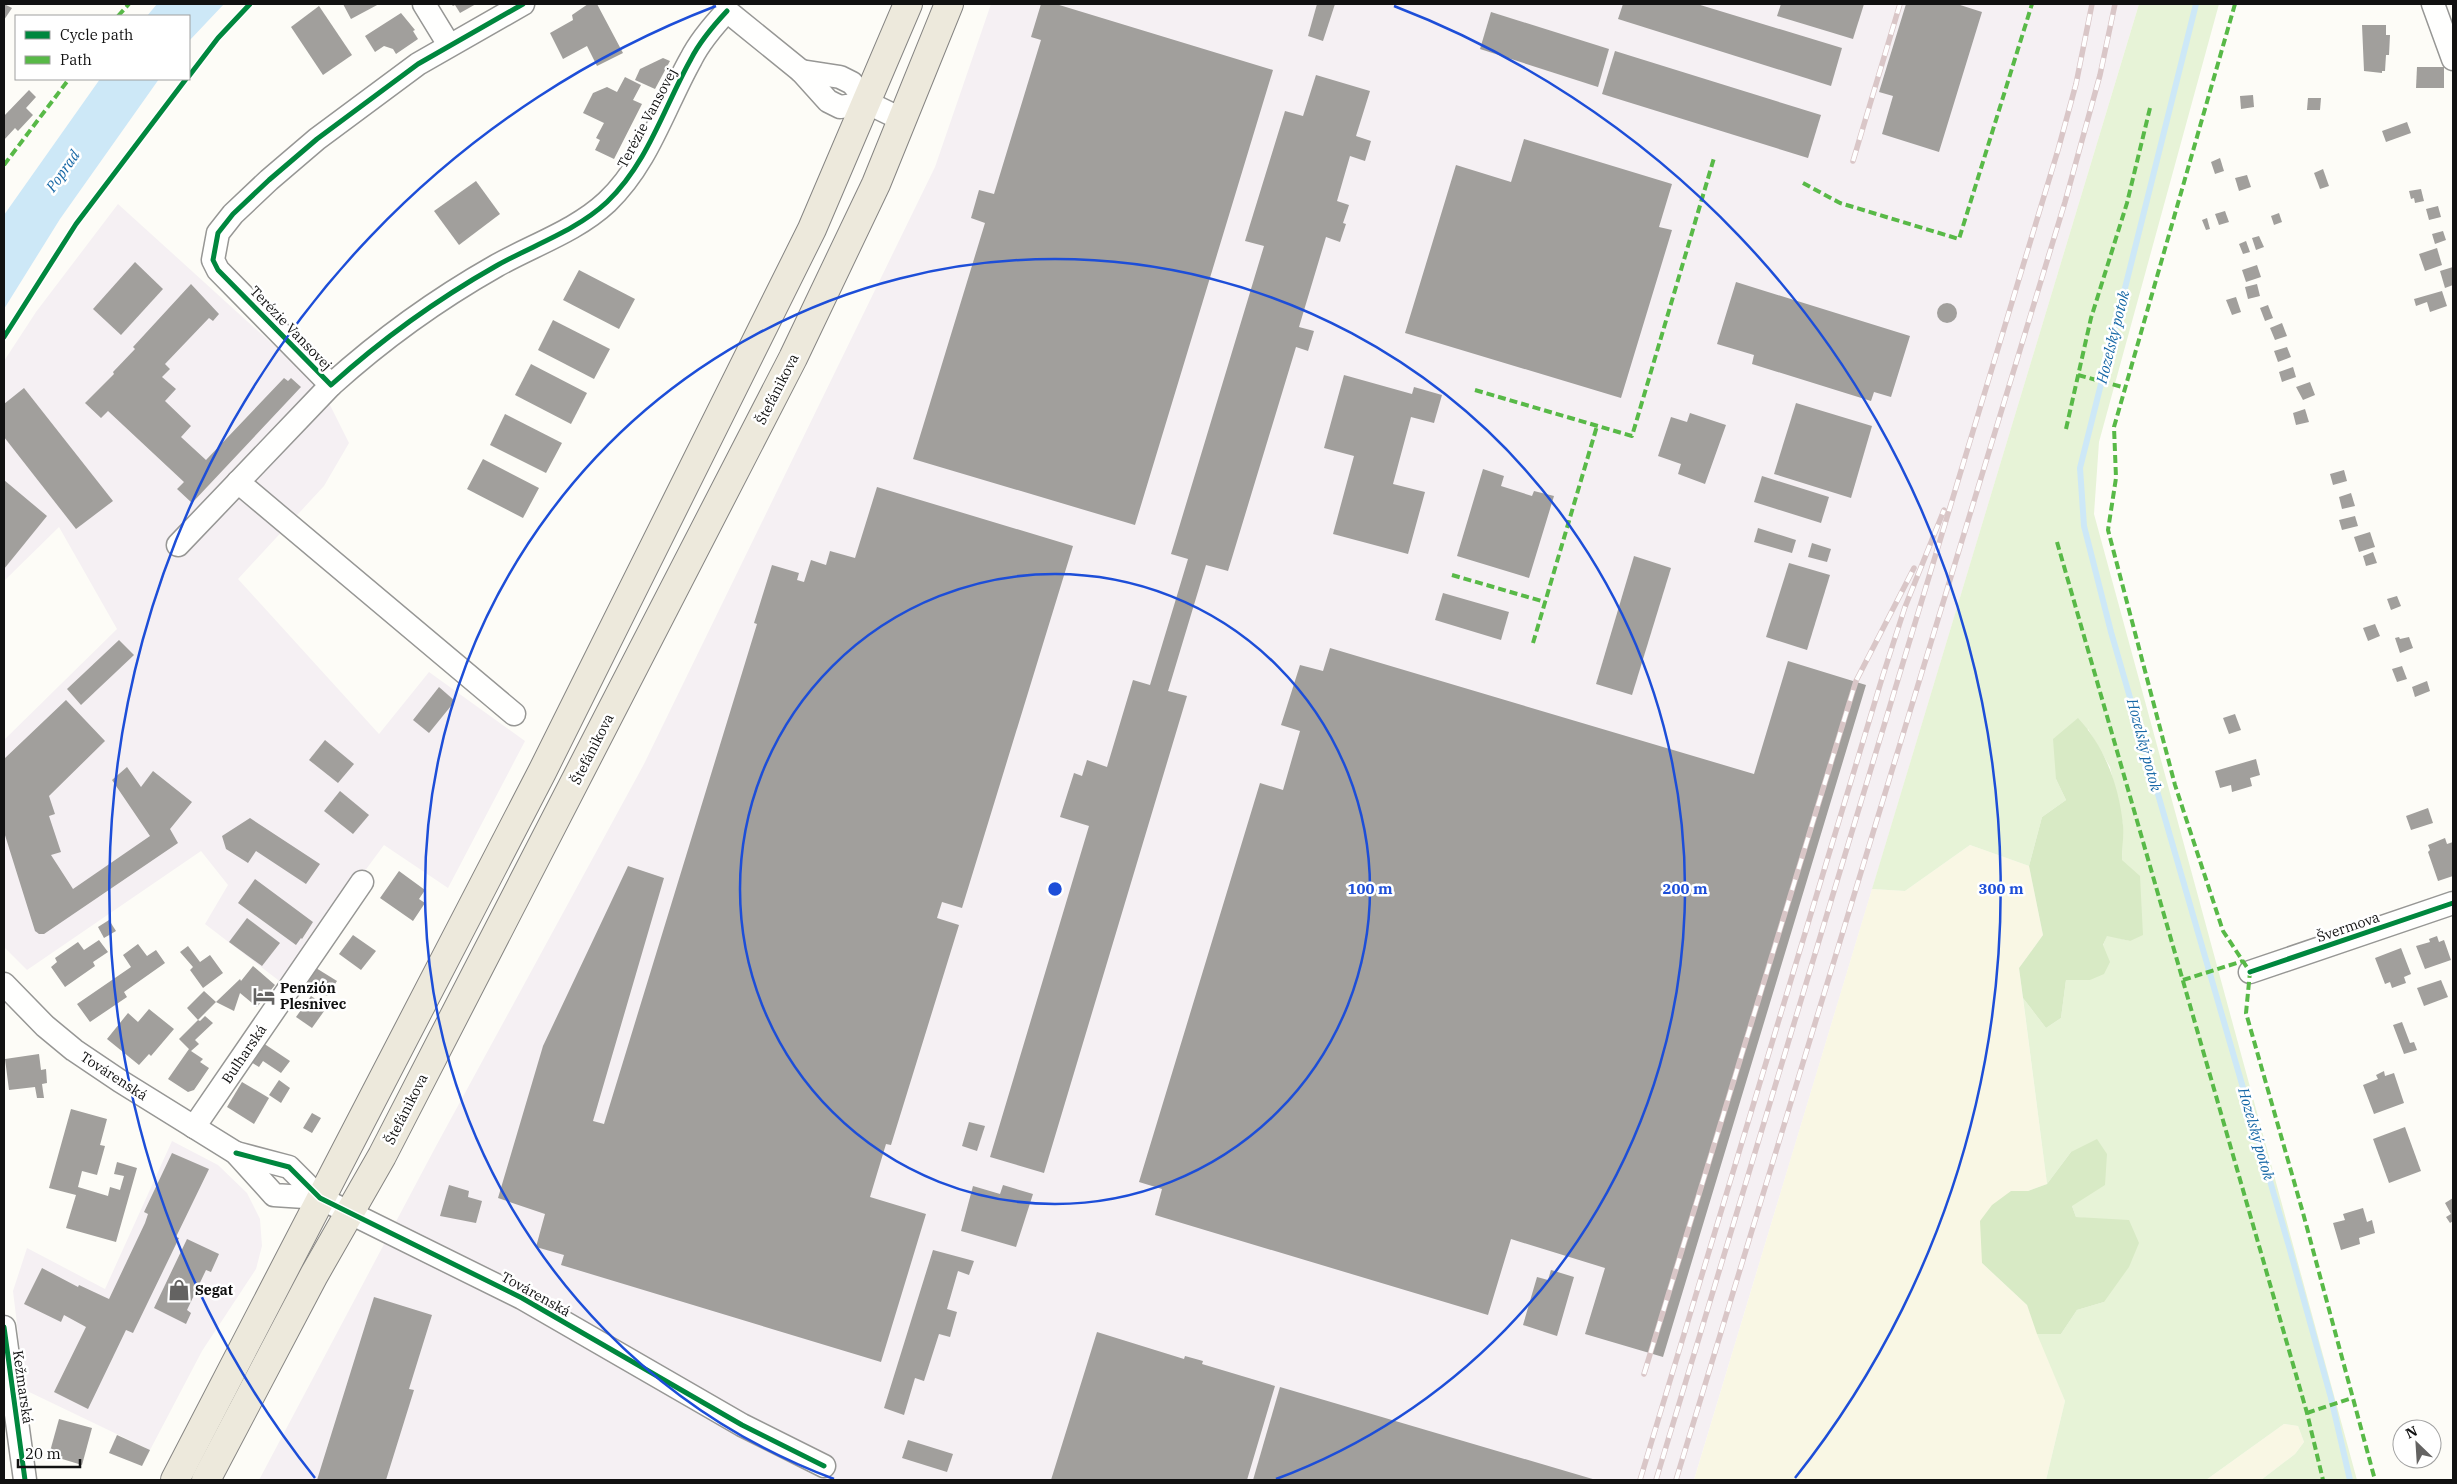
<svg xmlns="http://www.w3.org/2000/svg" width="2457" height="1484" viewBox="0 0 2457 1484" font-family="'IBM Plex Serif',serif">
<rect width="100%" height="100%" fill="#fdfcf7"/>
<!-- industrial -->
<g fill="#f5f0f3">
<path d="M991,4H2139L1694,1480H259L435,1148L644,764L935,167Z"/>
<path d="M118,204L322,389L349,443L324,486L238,579L379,734L429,672L525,741L448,888L384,845L282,983L205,924L228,885L201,851L27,970L4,947V740L117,629L59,527L4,581V361L36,312Z"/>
<path d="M172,1141L218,1165L247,1193L260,1219L262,1246L256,1269L202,1351L150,1450L25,1390L13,1291L27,1248L105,1289Z"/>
</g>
<!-- farmland -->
<g fill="#f9f7e4">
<path d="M1970,845L2029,866L2043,935L2019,968L2047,1184L2028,1191H2011L1982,1263L2027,1305L2065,1401L2046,1480H1694L1872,889L1905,891Z"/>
<path d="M2284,1424L2298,1426L2304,1442L2295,1454L2261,1480H2206Z"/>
</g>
<!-- green -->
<path fill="#e7f3d7" d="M2139,4H2219L2099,442L2094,514L2357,1480H2261L2295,1454L2304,1442L2298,1426L2284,1424L2206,1480H2046L2065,1401L2037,1334H2061L2077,1310L2104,1302L2100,1220L2076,1217L2072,1206L2071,1152L2047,1184L2023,998L2046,1028L2061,1018L2066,980H2090L2107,935L2130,941L2122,860L2123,825L2110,767L2088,729L2056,779L2066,800L2042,817L2029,866L1970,845L1905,891L1872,889Z"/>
<!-- forest -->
<g fill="#d8eac5">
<path d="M2078,718C2105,747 2119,786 2123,825C2124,836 2122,848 2122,860L2140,876L2143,935L2130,941L2107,936L2103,945L2110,962L2104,974L2090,980H2066L2061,1018L2046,1028L2023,998L2019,968L2043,935L2029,866L2042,817L2066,800L2056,779L2053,739Z"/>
<path d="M2097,1139L2107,1154L2105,1185L2072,1206L2076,1217L2129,1220L2139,1243L2129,1267L2104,1302L2077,1310L2061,1334H2037L2027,1305L1982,1263L1980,1221L1992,1205L2011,1191H2028L2047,1184L2071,1152Z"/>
</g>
<!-- water -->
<g fill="#cde8f7">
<path d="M157,4H224L189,41V16H147Z"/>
<path d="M100,79H159L60,219L4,309V215Z"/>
</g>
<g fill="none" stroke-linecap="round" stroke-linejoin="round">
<!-- stream -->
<path stroke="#cde8f7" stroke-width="6" d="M2196,4L2080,468L2084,526L2111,632L2290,1250L2331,1398L2350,1480"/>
</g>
<!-- building -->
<g fill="#a19f9c">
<path d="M4,4L12,8L4,20Z"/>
<path d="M343,4H379L351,19Z"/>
<path d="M451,4H476L460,13L455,5L453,6Z"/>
<path d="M588,4H597L623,53L597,66L587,46L563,59L550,33L573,20L572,15Z"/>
<path d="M1041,4H1056L1273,70L1135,525L913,459L985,223L971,218L979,190L994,194L1041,40L1031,37Z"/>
<path d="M1317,4H1335L1323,41L1308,36Z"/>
<path d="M1623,4H1697L1842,48L1831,86L1618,19Z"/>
<path d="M1781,4H1864L1853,39L1777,16Z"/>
<path d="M1906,4H1957L1982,12L1939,152L1882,134L1893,96L1879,92Z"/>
<path d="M319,6L352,55L323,75L291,27Z"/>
<path d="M1491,12L1609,49L1598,87L1480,49Z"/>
<path d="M401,13L415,30L413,31L418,39L396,54L393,49L384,46L375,52L365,36Z"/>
<path d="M2362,25H2386V35H2390L2389,55H2386L2385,71H2382V73L2364,71Z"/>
<path d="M1615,51L1821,115L1808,158L1602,94Z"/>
<path d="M663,58L670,61L655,89L635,80L640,69Z"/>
<path d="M2417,67H2444V88H2416Z"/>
<path d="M1316,75L1370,91L1356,136L1371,141L1365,161L1350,156L1337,201L1349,205L1343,223L1346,224L1340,242L1326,237L1299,327L1314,331L1308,351L1296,347L1228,571L1206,565L1168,691L1187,696L1044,1173L990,1157L1089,826L1060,817L1074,773L1082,776L1087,760L1107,767L1133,680L1150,685L1188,559L1171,554L1264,246L1245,241L1285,111L1303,116Z"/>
<path d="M625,77L641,85L633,100L642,104L614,159L595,150L600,140L596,138L604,123L583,113L593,93L607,87L617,92Z"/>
<path d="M29,90L36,97L26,108L33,115L18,131L15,128L4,140V116Z"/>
<path d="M2253,95L2254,107L2241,109L2240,96Z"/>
<path d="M2308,98H2321L2320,110H2307Z"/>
<path d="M2407,122L2411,133L2386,142L2382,131Z"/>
<path d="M1524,139L1672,184L1659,227L1672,230L1621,398L1405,333L1456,165L1511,182Z"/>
<path d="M2220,158L2224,171L2215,174L2211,162Z"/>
<path d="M2323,169L2329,186L2320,189L2314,173Z"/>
<path d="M2247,175L2251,187L2239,191L2235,178Z"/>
<path d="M476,181L500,214L459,245L434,211Z"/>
<path d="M2421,189L2424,201L2415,203L2414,198L2411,199L2409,191Z"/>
<path d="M2438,206L2441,217L2429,220L2426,209Z"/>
<path d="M2225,211L2229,222L2219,225L2215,214Z"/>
<path d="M2279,213L2282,222L2274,225L2271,216Z"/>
<path d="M2207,218L2210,229L2206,230L2202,220Z"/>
<path d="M2443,231L2446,240L2435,244L2432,234Z"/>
<path d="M2259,236L2264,247L2256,250L2252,238Z"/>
<path d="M2246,241L2250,252L2243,254L2239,244Z"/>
<path d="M2437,248L2442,265L2425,271L2419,254Z"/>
<path d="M135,262L163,289L121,335L93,309Z"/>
<path d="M2257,265L2261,277L2246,282L2242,270Z"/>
<path d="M2453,267V285L2445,288L2440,271Z"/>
<path d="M579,270L635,299L619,329L563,300Z"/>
<path d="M1736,282L1910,336L1891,397L1874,392L1871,401L1752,364L1754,355L1717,344Z"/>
<path d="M191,284L219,314L213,321L209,318L165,364L170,369L162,377L176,389L165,401L191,426L181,437L206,460L284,378L288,381L291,378L301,387L192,503L177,489L184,482L108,411L101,418L85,403L114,374L113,372L135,349L133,347Z"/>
<path d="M2257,284L2260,296L2248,299L2245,287Z"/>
<path d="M2442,291L2447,306L2430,312L2427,302L2416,306L2414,299Z"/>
<path d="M2236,297L2241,312L2232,315L2226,300Z"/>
<circle cx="1947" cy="313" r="10"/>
<path d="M2268,305L2273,318L2265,321L2260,308Z"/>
<path d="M553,320L610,349L594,379L538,350Z"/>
<path d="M2282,323L2287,336L2275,340L2270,328Z"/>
<path d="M2287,347L2291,357L2278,362L2274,351Z"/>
<path d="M531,364L587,393L571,424L515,395Z"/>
<path d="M2293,367L2296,377L2282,382L2279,372Z"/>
<path d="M1344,375L1412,394L1414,387L1442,395L1434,423L1411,417L1393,484L1425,492L1408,554L1333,534L1354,456L1324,448Z"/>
<path d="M2310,382L2315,395L2303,400L2296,387Z"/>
<path d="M24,388L113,501L76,529L4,437V404Z"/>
<path d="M1796,403L1872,426L1851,498L1774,474Z"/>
<path d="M2305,409L2309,422L2296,425L2293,413Z"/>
<path d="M1690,413L1726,425L1705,484L1678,474L1681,464L1658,456L1671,417L1687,422Z"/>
<path d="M505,414L562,443L546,473L490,445Z"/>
<path d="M483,459L539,488L523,518L467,489Z"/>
<path d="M1483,469L1504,476L1501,486L1532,496L1534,491L1554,496L1529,578L1457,556Z"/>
<path d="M2344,470L2347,481L2333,485L2330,474Z"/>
<path d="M1762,476L1829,497L1821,523L1754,502Z"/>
<path d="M4,480L47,516L4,569Z"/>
<path d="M877,487L1073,546L962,908L942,902L937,918L959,925L891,1145L886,1144L870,1197L926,1214L881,1362L561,1265L564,1255L536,1247L545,1214L498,1198L543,1046L628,866L664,878L593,1121L604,1124L757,624L754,623L772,565L799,573L797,580L804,582L811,560L826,565L830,551L855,558Z"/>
<path d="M2351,493L2355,506L2342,509L2339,497Z"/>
<path d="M2355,516L2358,526L2342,530L2339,520Z"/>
<path d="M1758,528L1796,540L1792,553L1754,542Z"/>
<path d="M2370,532L2375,547L2359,552L2354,537Z"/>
<path d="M1812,543L1831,549L1827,562L1808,557Z"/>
<path d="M2373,552L2377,563L2366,566L2363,556Z"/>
<path d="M1634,556L1671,568L1632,695L1596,684Z"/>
<path d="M1789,563L1830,575L1807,650L1766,637Z"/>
<path d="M1443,593L1509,612L1501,640L1435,620Z"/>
<path d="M2397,596L2401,606L2391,610L2387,599Z"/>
<path d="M2375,624L2380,636L2368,641L2363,628Z"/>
<path d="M2399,637L2400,639L2409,637L2413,648L2400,653L2395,638Z"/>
<path d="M119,640L134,655L81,705L67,689Z"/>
<path d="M1330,648L1754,774L1788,661L1866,685L1663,1357L1585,1334L1605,1268L1511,1239L1488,1315L1155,1215L1162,1189L1139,1182L1260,783L1283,790L1300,731L1281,725L1300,665L1323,671Z"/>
<path d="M2402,666L2407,679L2397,682L2392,669Z"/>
<path d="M2427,681L2430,691L2415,697L2412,687Z"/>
<path d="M439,687L455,701L429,733L413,720Z"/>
<path d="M66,700L105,741L49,796L55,814L49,816L61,852L51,855L73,889L150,836L112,780L127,767L141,787L153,771L192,802L170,829L178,843L44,934H39L35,931L4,832V759Z"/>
<path d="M2235,714L2241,730L2229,734L2223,718Z"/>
<path d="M325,740L354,764L338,783L309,760Z"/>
<path d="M2256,759L2260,775L2250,778L2252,786L2232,792L2231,785L2220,788L2215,771Z"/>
<path d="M340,791L369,815L353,834L324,811Z"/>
<path d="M2428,808L2433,823L2411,830L2406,816Z"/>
<path d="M250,818L320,864L306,884L256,851L248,863L226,849L222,836Z"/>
<path d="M2445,838L2447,844L2453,842V876L2438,881L2428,852L2430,850L2428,845Z"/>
<path d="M399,871L425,890L419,899L425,903L413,921L380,898Z"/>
<path d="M255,879L313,922L302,939L301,938L296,945L238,903Z"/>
<path d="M247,918L280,943L262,966L229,942Z"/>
<path d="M109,920L116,931L104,938L98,927Z"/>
<path d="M353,935L376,951L361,970L339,954Z"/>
<path d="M2437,936L2439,942L2444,940L2451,960L2425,969L2416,946L2430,942L2429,939Z"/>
<path d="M99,940L108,952L93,962L95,966L65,987L51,967L57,962L55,958L78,942L84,950Z"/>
<path d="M138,944L147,956L156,950L165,963L124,992L127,997L90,1022L77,1004L131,967L123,955Z"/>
<path d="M188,946L200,962L210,955L223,973L203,988L190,970L193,967L180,952Z"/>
<path d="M2401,948L2411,974L2404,977L2406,983L2392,988L2390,982L2385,984L2375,958Z"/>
<path d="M253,966L275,985L257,1007L240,993L234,1011L216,1002L198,1020L187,1008L204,991L216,1002L240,979L241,981Z"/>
<path d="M316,968L337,981L327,996L307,984Z"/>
<path d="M2441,980L2448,997L2424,1006L2417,988Z"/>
<path d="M311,996L327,1007L312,1028L296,1017Z"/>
<path d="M149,1009L174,1029L151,1056L149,1054L139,1065L107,1039L128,1013L138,1022Z"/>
<path d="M205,1016L213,1023L195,1040L199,1044L191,1051L203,1059L200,1062L209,1068L194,1090L188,1092L168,1079L189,1049L179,1039L198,1020L200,1021Z"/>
<path d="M2402,1022L2410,1043L2414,1042L2417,1050L2404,1054L2393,1025Z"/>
<path d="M263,1043L290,1061L281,1073L263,1061L259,1067L251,1062Z"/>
<path d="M39,1054L41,1070L46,1069L47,1083L42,1084L44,1098H37L35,1087L9,1090L5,1059Z"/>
<path d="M2384,1071L2385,1076L2394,1073L2404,1103L2374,1114L2363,1085L2378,1079L2376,1075Z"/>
<path d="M279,1080L290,1088L281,1103L269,1095Z"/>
<path d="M242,1082L269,1098L254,1124L227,1107Z"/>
<path d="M71,1109L107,1119L100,1145L105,1146L97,1175L82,1171L78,1187L108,1196L110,1187L120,1190L124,1176L114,1174L117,1162L137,1168L116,1242L66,1228L76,1195L49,1188Z"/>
<path d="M312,1113L321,1118L312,1133L303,1128Z"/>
<path d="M969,1122L985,1126L977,1151L962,1146Z"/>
<path d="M2405,1127L2421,1171L2389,1183L2373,1139Z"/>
<path d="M172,1153L209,1169L176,1237L179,1238L133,1333L126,1330L88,1409L54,1392L86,1327L64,1315L61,1322L24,1304L42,1268L78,1287L79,1285L109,1299L145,1223L148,1214L144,1212Z"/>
<path d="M449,1185L469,1191L468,1197L482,1201L476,1223L440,1216Z"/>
<path d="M1003,1185L1033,1194L1016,1247L961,1231L973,1186L1000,1194Z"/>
<path d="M2453,1198V1221L2450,1223L2446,1217L2451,1214L2445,1203Z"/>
<path d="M2363,1208L2367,1222L2372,1220L2375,1233L2359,1238L2360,1244L2341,1250L2333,1223L2345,1220L2343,1214Z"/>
<path d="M187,1239L219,1254L211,1272L206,1270L187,1310L191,1313L186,1324L154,1308Z"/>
<path d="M933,1250L974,1261L969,1275L958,1271L947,1309L957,1312L950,1337L939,1334L924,1381L915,1378L904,1415L884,1408Z"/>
<path d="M1551,1270L1574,1277L1557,1336L1523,1325L1537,1277L1548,1280Z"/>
<path d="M374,1297L432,1315L409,1389L414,1390L386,1480H317Z"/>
<path d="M1097,1332L1184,1359L1185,1356L1203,1361L1202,1364L1275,1386L1247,1480H1051Z"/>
<path d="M1280,1387L1596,1480H1253Z"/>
<path d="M59,1419L92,1428L82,1465L49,1455Z"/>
<path d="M117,1435L150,1450L142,1466L109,1453Z"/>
<path d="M908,1440L953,1454L947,1472L902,1458Z"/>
</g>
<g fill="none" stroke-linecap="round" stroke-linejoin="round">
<!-- street casing -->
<g stroke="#979795" stroke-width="25">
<g id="street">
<path d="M424,4L449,45"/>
<path d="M523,4L418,64L317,139L269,180L233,214L218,233L213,260L218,270L331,385C382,339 436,300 496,266C533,245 576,231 607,202C648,163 664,107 691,59C700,41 713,26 727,11"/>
<path d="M725,4L727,11L801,71L828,101L840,107L868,103"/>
<path d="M2433,4L2453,59"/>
<path d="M801,71L840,77L852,83L868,103L903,120"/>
<path d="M238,482L514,714"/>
<path d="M178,545L331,385"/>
<path d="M2250,972L2453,903"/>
<path d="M4,984L45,1026L74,1050L120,1081L236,1153L274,1195L320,1198"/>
<path d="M194,1127L362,882"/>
<path d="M236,1153L289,1167L320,1198L522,1298L742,1425L824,1466"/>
<path d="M4,1327L25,1480"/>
</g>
</g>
<!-- primary casing -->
<g stroke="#858482" stroke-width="30">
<g id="primary">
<path d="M175,1480L542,772L812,229L908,4"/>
<path d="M206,1480L314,1275L382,1156L793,358L876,184L949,4"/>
</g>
</g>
<!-- street -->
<use href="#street" stroke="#fffffe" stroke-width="22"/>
<!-- primary -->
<use href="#primary" stroke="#ede9dc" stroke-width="28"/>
<!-- rail casing -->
<g stroke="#d9c6c7" stroke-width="5.5">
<g id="rail">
<path d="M1853,161L1900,4"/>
<path d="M1644,1374L1856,681L1914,568"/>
<path d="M1640,1480L1883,675L1905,607L1944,510"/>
<path d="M1656,1480L2058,150L2076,84L2092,4"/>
<path d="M1676,1480L2065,202L2100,75L2115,4"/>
</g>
</g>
<!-- rail -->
<use href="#rail" stroke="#fff" stroke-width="4" stroke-dasharray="11" stroke-linecap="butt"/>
<!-- quiet -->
<g stroke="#58b947" stroke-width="4" stroke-dasharray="8 4" stroke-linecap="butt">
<path d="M2235,4L2114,427L2116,478L2108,530L2175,785L2223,931L2250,972L2246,1013L2303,1213L2375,1480"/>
<path d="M118,16L129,4"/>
<path d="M4,165L69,79"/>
<path d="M1803,183L1840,203L1959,239L2032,4"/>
<path d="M2078,375L2126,388"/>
<path d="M1475,390L1632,436L1714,158"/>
<path d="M2066,429L2091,318L2127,203L2150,108"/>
<path d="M2057,542L2307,1413L2323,1480"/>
<path d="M1452,575L1545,602"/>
<path d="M1533,643L1597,426"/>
<path d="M2183,980L2243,961"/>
<path d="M2307,1413L2352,1398"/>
</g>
<!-- cycleway casing -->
<g stroke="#fff" stroke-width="8">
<g id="cycleway">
<path d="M523,4L418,64L317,139L269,180L233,214L218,233L213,260L218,270L331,385C382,339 436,300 496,266C533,245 576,231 607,202C648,163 664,107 691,59C700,41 713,26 727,11"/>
<path d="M189,76L218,38L250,4"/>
<path d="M4,337L76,224L186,79"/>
<path d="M2250,972L2453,903"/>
<path d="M236,1153L289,1167L320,1198L522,1298L742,1425L824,1466"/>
<path d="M4,1327L25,1480"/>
</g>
</g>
<!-- cycleway -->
<use href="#cycleway" stroke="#00873e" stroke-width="5"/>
</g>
<!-- distance rings -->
<g fill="none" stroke="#1d4ed8" stroke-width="2.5">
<circle cx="1055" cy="889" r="315"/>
<path d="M834 1479A630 630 0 1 1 1276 1479"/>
<path d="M315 1478A946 946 0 0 1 716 6M1394 6A946 946 0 0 1 1795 1478"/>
</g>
<!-- icons -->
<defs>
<g id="hotel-bare" transform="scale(1.725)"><path d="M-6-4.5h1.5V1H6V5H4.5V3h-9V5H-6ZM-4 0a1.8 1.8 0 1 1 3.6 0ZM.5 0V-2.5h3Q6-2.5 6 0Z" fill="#646362" stroke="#fff" stroke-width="2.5" paint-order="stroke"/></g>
<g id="shop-bare" transform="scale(1.725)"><path d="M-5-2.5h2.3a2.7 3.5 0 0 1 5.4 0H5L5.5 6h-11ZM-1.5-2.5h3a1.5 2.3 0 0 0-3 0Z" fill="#646362" stroke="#fff" stroke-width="2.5" paint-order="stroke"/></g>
</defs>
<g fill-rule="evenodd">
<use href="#hotel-bare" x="264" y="996"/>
<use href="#shop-bare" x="179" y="1290"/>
</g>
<g text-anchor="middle" stroke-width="5" stroke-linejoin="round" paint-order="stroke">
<!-- street labels -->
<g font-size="14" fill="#111" stroke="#fff">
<text transform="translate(647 118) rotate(-62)" y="5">Terézie Vansovej</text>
<text transform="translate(291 328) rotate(46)" y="5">Terézie Vansovej</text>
<text transform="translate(777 389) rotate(-63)" y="5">Štefánikova</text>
<text transform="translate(592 749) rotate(-63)" y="5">Štefánikova</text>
<text transform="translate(2348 927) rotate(-19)" y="5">Švermova</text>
<text transform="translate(244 1054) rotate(-56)" y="5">Bulharská</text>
<text transform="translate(114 1076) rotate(33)" y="5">Továrenská</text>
<text transform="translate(406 1109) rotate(-63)" y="5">Štefánikova</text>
<text transform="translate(536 1294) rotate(29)" y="5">Továrenská</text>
<text transform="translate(23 1387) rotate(82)" y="5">Kežmarská</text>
</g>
<!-- poi labels -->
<g font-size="14" font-weight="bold" fill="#111" stroke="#fff" text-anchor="start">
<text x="280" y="993">Penzión<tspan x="280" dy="16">Plesnivec</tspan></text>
<text x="195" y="1295">Segat</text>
</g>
<!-- water labels -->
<g font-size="15" font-style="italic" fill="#1768a6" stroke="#fff">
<text transform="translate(63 171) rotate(-55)" y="5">Poprad</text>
<text transform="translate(2113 337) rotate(-76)" y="5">Hozelský potok</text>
<text transform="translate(2144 745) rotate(75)" y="5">Hozelský potok</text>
<text transform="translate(2256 1134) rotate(74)" y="5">Hozelský potok</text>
</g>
</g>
<circle cx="1055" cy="889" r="8" fill="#1d4ed8" stroke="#fff" stroke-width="2.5"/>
<g font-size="15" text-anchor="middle" font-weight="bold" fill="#1d4ed8" stroke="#fff" stroke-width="5" stroke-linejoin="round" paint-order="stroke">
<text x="1370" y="894">100 m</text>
<text x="1685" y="894">200 m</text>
<text x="2001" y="894">300 m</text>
</g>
<!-- border -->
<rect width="2457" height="1484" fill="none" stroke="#111111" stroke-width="10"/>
<!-- legend -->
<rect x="15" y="15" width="175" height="65" fill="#ffffff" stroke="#a0a0a0"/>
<rect x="25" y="31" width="25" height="8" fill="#00873e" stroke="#a0a0a0"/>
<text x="60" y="40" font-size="15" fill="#111111">Cycle path</text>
<rect x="25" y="56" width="25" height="8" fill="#58b947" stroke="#a0a0a0"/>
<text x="60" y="65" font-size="15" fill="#111111">Path</text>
<!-- north arrow -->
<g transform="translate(2417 1444) rotate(335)"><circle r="24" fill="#ffffff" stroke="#a0a0a0"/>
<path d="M0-4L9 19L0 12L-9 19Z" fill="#646362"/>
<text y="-8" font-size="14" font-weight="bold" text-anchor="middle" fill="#111111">N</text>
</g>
<!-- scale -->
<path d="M18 1459v8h62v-8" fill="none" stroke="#111111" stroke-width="2.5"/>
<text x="25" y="1459" font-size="15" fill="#111111" stroke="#ffffff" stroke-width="4" paint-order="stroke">20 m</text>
</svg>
